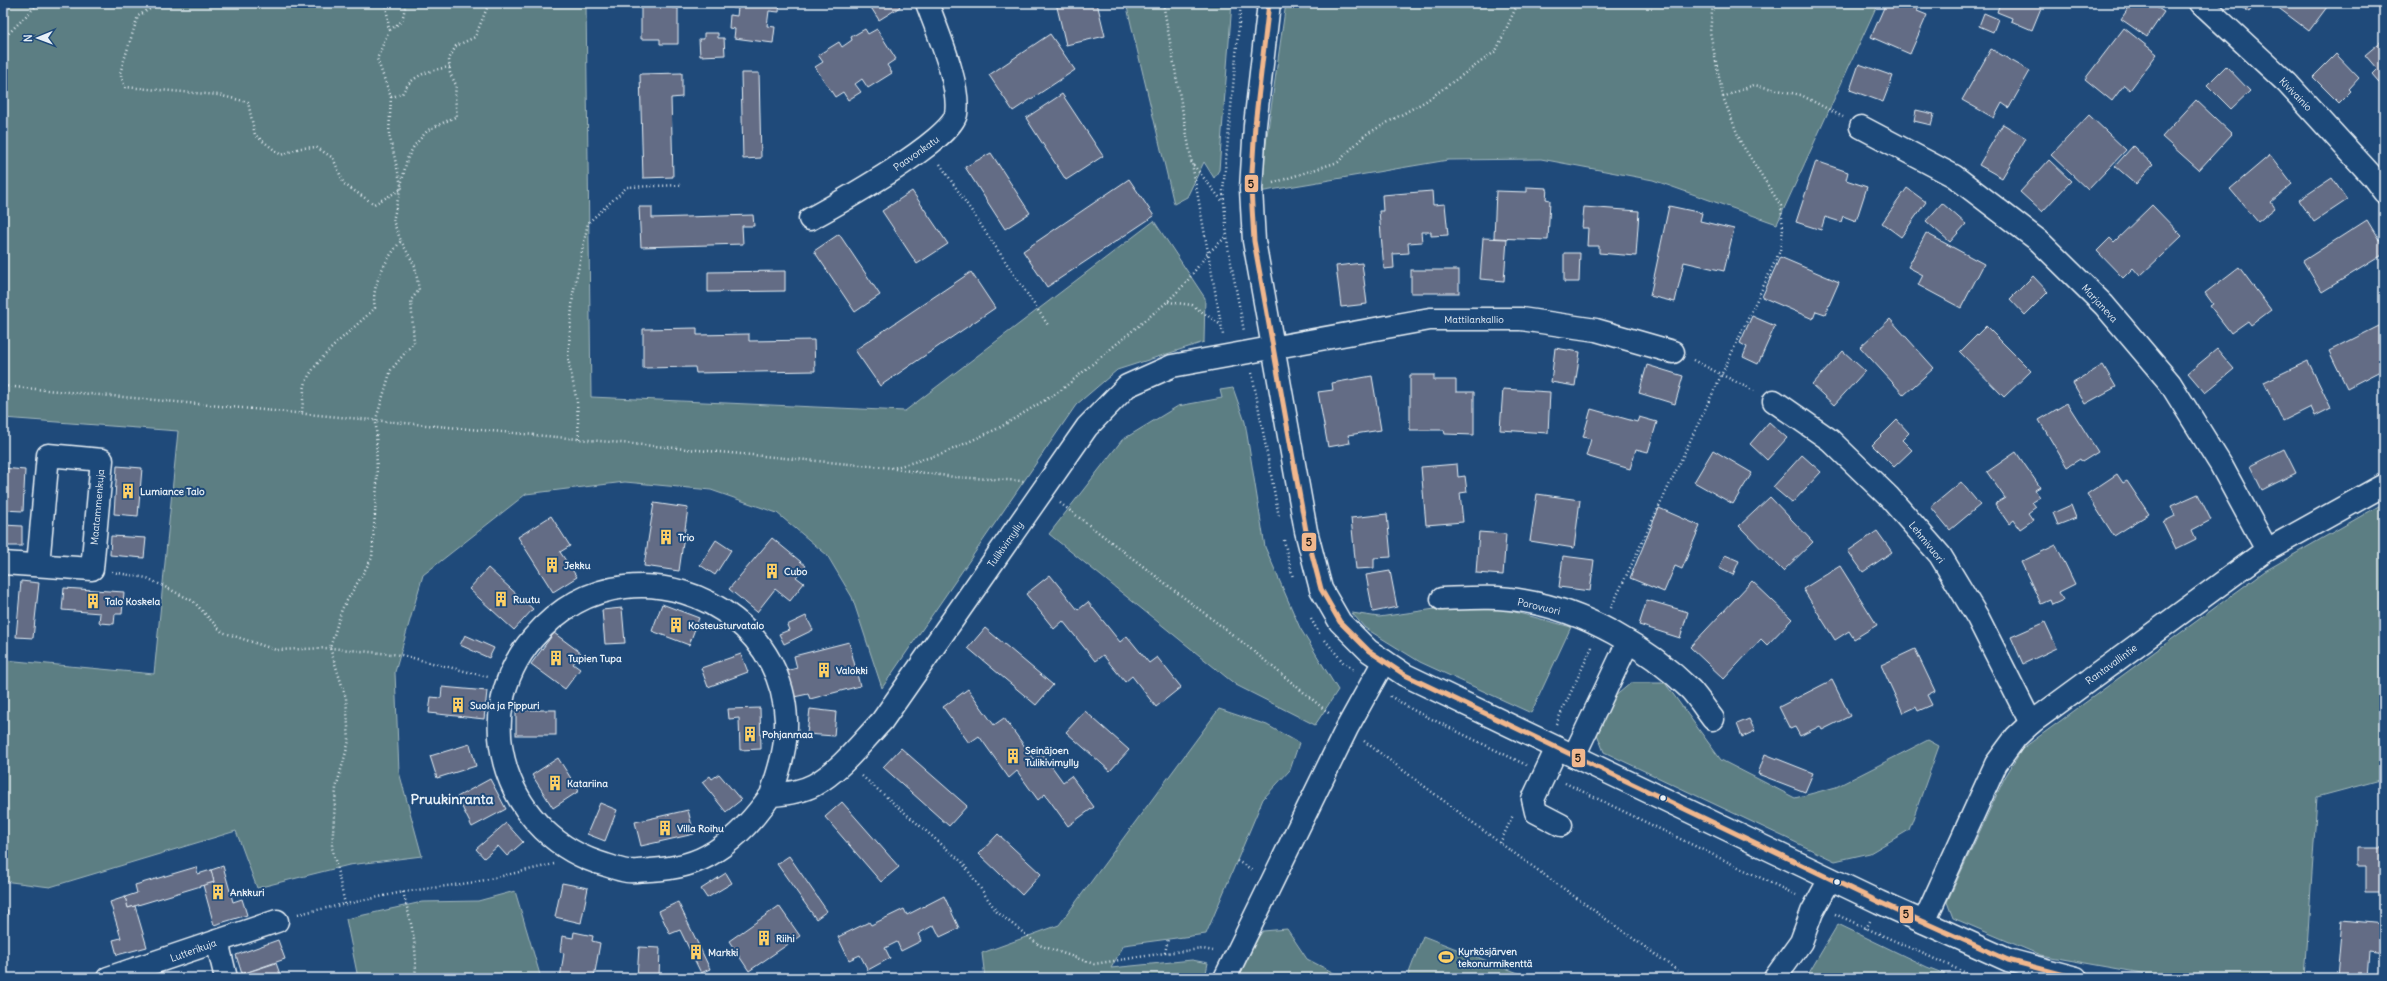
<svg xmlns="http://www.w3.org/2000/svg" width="2387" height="981" viewBox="0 0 2387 981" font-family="Delius,sans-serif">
<rect width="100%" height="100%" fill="#1f4a7a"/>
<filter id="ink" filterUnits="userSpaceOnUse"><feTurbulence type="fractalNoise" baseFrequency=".025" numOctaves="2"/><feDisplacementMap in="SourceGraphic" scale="8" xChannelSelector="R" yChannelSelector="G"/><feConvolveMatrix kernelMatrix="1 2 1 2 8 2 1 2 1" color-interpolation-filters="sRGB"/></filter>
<g filter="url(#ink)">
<!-- green -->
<g fill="#5c7e83" stroke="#a2b8be">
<path d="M3,3H586L591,397L905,411L1154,221L1205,298L1204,342L1117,370L1076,405L882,688L852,597L827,555L777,513L711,490L625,482L526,494L423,575L395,672L399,772L422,856L349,865L257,888L236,831L50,887L3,881V662L5,660L154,674L178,431L3,418Z"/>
<path d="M1126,3H1232L1219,170L1214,178L1204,162L1187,197L1174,204Z"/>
<path d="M1286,3H1878L1777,224L1653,180L1541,159L1448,160L1259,192Z"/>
<path d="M1233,388L1245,422L1265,547L1300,628L1338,690L1315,725L1236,685L1049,534L1122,440L1178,406L1222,398L1220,390Z"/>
<path d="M2384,503V779L2317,797L2305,978H2170L2040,955L1953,918L1947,902L2004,779L2022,749L2265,571Z"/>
<path d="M1496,607L1571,627L1531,713L1420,662L1365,628L1352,613L1379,617L1442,608Z"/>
<path d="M1631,683H1665L1721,760L1795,798L1836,787L1928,740L1939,746L1909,830L1870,853L1835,861L1604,752L1597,734L1608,702Z"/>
<path d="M1219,709L1267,725L1299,743L1290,770L1263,799L1206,934L1124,945L1111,968L1192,960L1208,963L1205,978H985L982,953L1059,925Z"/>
<path d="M515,891L541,978H358L346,919L422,902L478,901Z"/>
<path d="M1838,924L1927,967L1955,978H1806Z"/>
<path d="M1287,929L1307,959L1336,974L1335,978H1234L1247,952L1263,931Z"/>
<path d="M1423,936L1531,978H1407Z"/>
</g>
<!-- building -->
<g fill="#636c85" stroke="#e8f1f8">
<path d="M641,3H673L672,8H678V44H660V39H641Z"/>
<path d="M734,3H780L779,12L769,11L767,26L775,27L773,43L734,38L735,29L729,28L730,15L737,16L738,8H733Z"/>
<path d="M875,3H898L900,7L879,20L870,6Z"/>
<path d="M1056,3H1097L1105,36L1066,45Z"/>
<path d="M1886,3H1915L1920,5L1917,11L1927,15L1910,54L1871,37Z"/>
<path d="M2000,3H2043L2032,30L2011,21L2012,18L1997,12Z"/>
<path d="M2132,3H2150L2164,12L2147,37L2121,19Z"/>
<path d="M2237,3H2256L2249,12Z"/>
<path d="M2272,3H2330L2309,31Z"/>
<path d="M1984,13L1998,19L1993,32L1979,26Z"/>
<path d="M2124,28L2157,54L2130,90L2124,85L2112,101L2085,79Z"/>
<path d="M865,29L868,34L877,29L896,59L887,65L892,73L868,88L862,79L855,84L861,92L848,100L843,92L835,97L815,67L823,62L818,55L839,42L842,47L852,40L851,37Z"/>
<path d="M704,33H718V38H724L725,55L700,56L699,39H704Z"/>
<path d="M1050,34L1075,70L1013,111L989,75Z"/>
<path d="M2384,39V88L2372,74L2377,69L2365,55Z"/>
<path d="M1991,49L2030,71L2009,108L2002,103L1994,118L1962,100Z"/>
<path d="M2336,54L2359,78L2349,89L2351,91L2339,103L2313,77Z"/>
<path d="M1859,64L1893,76L1883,102L1850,90Z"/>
<path d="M2226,66L2250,91L2231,109L2207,85Z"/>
<path d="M682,73V97L671,98L673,177L643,178L640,74Z"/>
<path d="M741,73H759L761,158L743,159Z"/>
<path d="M1062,94L1103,156L1066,180L1026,118Z"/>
<path d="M2196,100L2232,134L2199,170L2162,137Z"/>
<path d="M1916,110L1934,114L1931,125L1914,121Z"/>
<path d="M2089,115L2126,150L2088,190L2051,155Z"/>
<path d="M2003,124L2026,138L2002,178L1979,165Z"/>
<path d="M2133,146L2153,165L2136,184L2115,166Z"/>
<path d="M991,153L1030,213L1005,229L965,167Z"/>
<path d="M2270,155L2292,184L2271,202L2275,208L2258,222L2230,189Z"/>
<path d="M2049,160L2071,181L2042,212L2020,192Z"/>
<path d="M1816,161L1848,172L1846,180L1867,187L1856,221L1843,216L1841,222L1825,217L1821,230L1796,222Z"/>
<path d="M2332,178L2347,200L2314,222L2299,200Z"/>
<path d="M1129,179L1154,216L1047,287L1023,251Z"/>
<path d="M1527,187L1547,188L1546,199L1550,200L1548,240L1494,238L1496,191L1527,192Z"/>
<path d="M1907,188L1926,202L1901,237L1882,223Z"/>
<path d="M912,191L948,244L917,264L882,211Z"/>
<path d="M1432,191L1433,205L1445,204L1448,235L1431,236V232H1421L1422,242L1408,243L1409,253L1393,254L1394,268L1384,269L1379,211H1383L1382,195Z"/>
<path d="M1942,203L1966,224L1950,242L1926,221Z"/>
<path d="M2152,205L2182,236L2140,276L2133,268L2123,278L2097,251L2110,238L2114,242Z"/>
<path d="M1669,206L1702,213L1700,221L1734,229L1724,271L1684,262L1675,302L1650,296Z"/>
<path d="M639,207H652V218L753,215L754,226H742L743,244L641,247Z"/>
<path d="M1584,207L1639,211L1636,256L1599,253V246H1587L1588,228H1582Z"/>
<path d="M2367,220L2384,248V254L2322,292L2303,261Z"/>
<path d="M1926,233L1984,264L1961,308L1918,285L1923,275L1908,267Z"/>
<path d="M839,234L880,295L855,312L814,251Z"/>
<path d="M1483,238L1507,239L1504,281L1480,279Z"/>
<path d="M1564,253H1580L1579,282H1564Z"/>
<path d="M1780,257L1839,282L1825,314L1816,311L1813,319L1762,297Z"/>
<path d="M1362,263L1367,304L1341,307L1336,266Z"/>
<path d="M2239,267L2271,310L2251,325L2248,321L2231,333L2210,306L2213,304L2205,293Z"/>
<rect x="1411" y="270" width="48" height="23"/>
<path d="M785,271V291L708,292V272Z"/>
<path d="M971,272L995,308L880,386L855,350Z"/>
<path d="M2033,276L2048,292L2025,315L2010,299Z"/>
<path d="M1752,316L1775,326L1758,364L1743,357L1747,347L1740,343Z"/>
<path d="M1890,319L1934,368L1904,395L1860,347Z"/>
<path d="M2383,324L2384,369L2347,388L2329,351Z"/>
<path d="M1986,326L2031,371L2004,397L1960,352Z"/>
<path d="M697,328V335L749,334V341L814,340L815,371L696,373L695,367L643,368V329Z"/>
<path d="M1555,348L1580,352L1575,386L1551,382Z"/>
<path d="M2217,349L2234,369L2205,393L2188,373Z"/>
<path d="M1843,351L1865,371L1834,405L1812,385Z"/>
<path d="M2308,361L2331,408L2315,416L2311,407L2283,421L2264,382Z"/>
<path d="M1647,365L1683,376L1675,404L1639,393Z"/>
<path d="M2103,365L2116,387L2085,404L2073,383Z"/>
<path d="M1410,375H1434V380H1456V392H1474V435L1445,434L1444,430H1410Z"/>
<path d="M1372,376L1381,430L1348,435L1350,443L1328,447L1318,392L1333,390L1332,383Z"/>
<path d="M1503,389L1550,392L1548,433L1500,430Z"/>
<path d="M2067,403L2098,452L2082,462L2080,459L2067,467L2039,420Z"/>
<path d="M1591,409L1637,422L1639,417L1657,422L1648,452L1636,449L1630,469L1586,456L1591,439L1583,437Z"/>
<path d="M1897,420L1909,433L1902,440L1912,450L1894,467L1872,445Z"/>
<path d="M1769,422L1787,438L1767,460L1750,444Z"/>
<path d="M2284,449L2296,473L2262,490L2250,466Z"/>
<path d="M1713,450L1752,473L1733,504L1694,482Z"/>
<path d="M2016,452L2040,487L2035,490L2040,497L2032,502L2036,507L2028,513L2033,520L2020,529L2014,520L2009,524L1995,504L2005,498L1987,472Z"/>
<path d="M1802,455L1821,472L1792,503L1773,487Z"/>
<path d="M1457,464L1458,477L1465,476L1467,492L1460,493L1463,522L1426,525L1421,467Z"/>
<path d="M117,466L142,468L138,516L114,514Z"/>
<path d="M3,468L25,470L23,511L3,510Z"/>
<path d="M2117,474L2123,483L2127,481L2149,514L2114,536L2087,494Z"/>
<path d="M1961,482L1980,505L1950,530L1931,507Z"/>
<path d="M1537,494L1580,500L1574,548L1530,541Z"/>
<path d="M2198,494L2211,520L2192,530L2196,539L2176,549L2163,522L2175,516L2171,506Z"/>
<path d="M1770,497L1813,542L1783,571L1739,526Z"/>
<path d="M654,503L688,508L679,571L644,566Z"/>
<path d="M2071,505L2076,518L2058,525L2053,513Z"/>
<path d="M1659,508L1700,526L1682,569L1675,566L1664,592L1630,578Z"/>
<path d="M1387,514L1391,557L1374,558V568L1356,569L1351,518Z"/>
<path d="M551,516L570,546L560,552L577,577L553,592L518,537Z"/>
<path d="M3,525L22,526V546H3Z"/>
<path d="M1877,531L1892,552L1863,572L1848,551Z"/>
<path d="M1479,532L1506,534L1503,575L1476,573Z"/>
<path d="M111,536L146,538L144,558L110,555Z"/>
<path d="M772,538L806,566L796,577L804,583L790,601L775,589L757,612L729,589Z"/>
<path d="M716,540L731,550L715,575L700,565Z"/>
<path d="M2056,545L2075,584L2059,592L2063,600L2052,605L2050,600L2041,604L2021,562Z"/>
<path d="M1725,555L1739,561L1733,575L1719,568Z"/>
<path d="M1563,556L1594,560L1590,591L1559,587Z"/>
<path d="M1840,566L1877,625L1854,639L1849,631L1835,640L1803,589Z"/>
<path d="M488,568L533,609L514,630L469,589Z"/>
<path d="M1390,571L1397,607L1373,612L1366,575Z"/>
<path d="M1050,575L1078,610L1088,602L1120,642L1127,636L1149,663L1157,657L1181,687L1156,707L1132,676L1125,682L1103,655L1095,661L1063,621L1054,629L1026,594Z"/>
<path d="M21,581L39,583L33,638L16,637Z"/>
<path d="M1752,581L1792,619L1767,645L1761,639L1724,679L1690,647Z"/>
<path d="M64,588L124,592L122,614H115L114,624L99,623L100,613L62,610Z"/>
<path d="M1647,600L1688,612L1680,638L1639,625Z"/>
<path d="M662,604L699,618L689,645L652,631Z"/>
<path d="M622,608L625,643L605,644L602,610Z"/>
<path d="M806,616L813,630L784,644L779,634L789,630L787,625Z"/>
<path d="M2045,622L2057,648L2023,664L2011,637Z"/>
<path d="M985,628L1053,685L1036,705L968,648Z"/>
<path d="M554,633L581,653L573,664L580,669L565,689L531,664Z"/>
<path d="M465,635L494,648L489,658L460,645Z"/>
<path d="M849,642L860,686L810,699L808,694L794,697L787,671L797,668L794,656Z"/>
<path d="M1915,649L1935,691L1927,695L1932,705L1918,711L1916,707L1903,713L1881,665Z"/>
<path d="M741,654L748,672L708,687L701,668Z"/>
<path d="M1832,680L1850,716L1822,730L1820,726L1800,736L1795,727L1790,729L1779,707Z"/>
<path d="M442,687L487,691L484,719L429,713L431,697L441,698Z"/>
<path d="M968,689L994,725L1004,718L1034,759L1042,753L1063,782L1071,776L1094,807L1068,826L1045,794L1038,800L1017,771L1009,778L979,736L969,743L943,707Z"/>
<path d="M760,708L761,749L740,750L739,718L729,719L728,709Z"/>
<path d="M810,709L836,712L834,736L807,734Z"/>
<rect x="516" y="710" width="40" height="25"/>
<path d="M1085,711L1129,750L1110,771L1066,732Z"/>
<path d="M1749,719L1755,731L1742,737L1737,724Z"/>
<path d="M470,744L476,766L437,778L430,756Z"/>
<path d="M901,748L967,806L949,826L883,767Z"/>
<path d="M1765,754L1813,773L1805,792L1758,774Z"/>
<path d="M558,758L579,791L553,808L532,775Z"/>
<path d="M719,774L741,800L726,812L702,782L710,776L712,779Z"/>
<path d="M490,779L506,809L472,827L457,797Z"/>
<path d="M842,802L899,867L881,882L825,817Z"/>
<path d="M600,803L617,810L605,841L587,834Z"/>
<path d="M688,810L694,834L641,846L635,822Z"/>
<path d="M506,823L523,842L507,856L498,846L484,858L476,849Z"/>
<path d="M998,834L1041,874L1022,895L979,854Z"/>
<path d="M2357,848H2384V892H2366V866H2357Z"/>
<path d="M789,856L827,911L816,919L777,864Z"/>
<path d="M223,866L233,902L242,899L247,915L214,925L203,885L214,882L211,870Z"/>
<path d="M196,867L198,874L211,870L214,882L128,908L125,897L137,893L135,885Z"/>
<path d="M726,873L732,883L707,898L701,889Z"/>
<path d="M562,883L588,888L581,923L555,917Z"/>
<path d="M944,896L959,928L940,937L934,925L918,934L921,941L901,951L897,942L885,948L890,958L868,970L860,955L849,960L838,937L869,922L871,925L904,909L907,915Z"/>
<path d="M125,897L128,908L135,906L147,947L117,955L113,940L121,938L110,902Z"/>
<path d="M678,902L710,969L701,973L680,930L670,934L659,911Z"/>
<path d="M779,906L800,936L749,971L729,941Z"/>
<path d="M3,909L8,910L5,938H3Z"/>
<path d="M2342,920L2384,924V952L2369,950L2367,978H2337Z"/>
<path d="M574,932L593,936L592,941L600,943L594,978H560L564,953L560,952L562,936L573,938Z"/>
<path d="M278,940L285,959L242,974L236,955Z"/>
<path d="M639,947L660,948L659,978H637Z"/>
<path d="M276,963L281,977L243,978L242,974Z"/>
</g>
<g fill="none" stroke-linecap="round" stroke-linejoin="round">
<!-- minor casing -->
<g stroke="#e8f1f8" stroke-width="25">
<g id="minor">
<path d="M1269,3L1255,125L1251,189L1254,241L1306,531L1321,589L1340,622L1369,651L1405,675L1574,756L1879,902L2008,960L2076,978"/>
<path d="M2201,3L2287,83L2372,176L2384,192"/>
<path d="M1861,127L1954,176L2039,241L2104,305L2170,383L2221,465L2267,550"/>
<path d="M810,219C837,204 951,141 956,114C961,85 937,31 927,3"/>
<path d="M1774,401L1830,440L1889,497L1940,555L1978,618L2031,723"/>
<path d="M3,563L92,569L102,460L48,455L38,565"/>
<path d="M1442,599C1470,598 1497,596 1524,601C1585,611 1647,647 1691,690C1699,699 1706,710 1713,719"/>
<path d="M1557,748L1533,799L1536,812L1561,825"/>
<path d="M1574,756L1628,642"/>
<path d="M771,795C779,770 787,747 786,720C783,637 705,578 625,587C588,591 557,610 533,638C465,717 507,838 606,865C612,867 620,870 627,871C635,872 643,870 650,870C671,869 696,864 714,852C738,837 755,817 771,795C785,794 801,792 814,785C841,770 861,743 882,721L1087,427L1127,386L1172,366L1430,319H1521L1596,330L1673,352"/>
<path d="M1924,922L1996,764L2016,737L2031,723L2267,550L2384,485"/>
<path d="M217,941L226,978"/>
<path d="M108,978L277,921"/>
<path d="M1225,978L1347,728L1384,661"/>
<path d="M1775,978L1801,942L1812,912L1830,879"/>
</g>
</g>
<!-- path -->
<g stroke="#e8f1f8" stroke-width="2.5" stroke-dasharray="1 3" stroke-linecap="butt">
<path d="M160,3L138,16L120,73L125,87L218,95L248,102L255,135L281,155L300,148L316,147L333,158L344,184L374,204L402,189L389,134L391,97L377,59L389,30L386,3"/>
<path d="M1163,3L1223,335"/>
<path d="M1241,3L1223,191L1228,247L1244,331"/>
<path d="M390,30L402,21L406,3"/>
<path d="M3,39L39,3"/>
<path d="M391,97L402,94C411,75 430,70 450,67"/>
<path d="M1723,97L1754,85L1801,95L1843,117"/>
<path d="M1191,162L1223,202"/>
<path d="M940,164L1048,325"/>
<path d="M1273,183L1338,162L1365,135L1426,101L1496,51L1518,3"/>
<path d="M1168,302L1192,305L1221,325"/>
<path d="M1693,360L1754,391"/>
<path d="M1252,373L1279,517"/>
<path d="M3,386L893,468L942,454L999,428L1060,391L1167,302L1185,284L1208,253L1227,236"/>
<path d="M302,412C303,403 303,391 306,382C315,358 357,326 375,308C370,285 387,258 401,241L393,221L407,159L414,146L428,130L457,116L455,97L456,85L450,73L449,59L456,46L475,37L487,8L485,3"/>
<path d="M579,439L577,402L568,358L573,294L588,223L627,187L682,185"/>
<path d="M895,469L955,477L1024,481"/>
<path d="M1060,503L1246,645L1330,714"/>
<path d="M1284,540L1293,578"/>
<path d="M112,572L147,578L193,601L222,632L276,650L330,648L401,655L488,677"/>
<path d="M1611,608L1780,251L1783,229L1781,206L1741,143L1723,97L1710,32L1713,3"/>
<path d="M1311,619L1320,635"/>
<path d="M1325,640L1343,662L1355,671"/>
<path d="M1390,696L1413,710L1526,765"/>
<path d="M1556,724L1592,647"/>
<path d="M1364,741L1500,843L1688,978"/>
<path d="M862,776L962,862L997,912L1039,945L1094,964L1165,953L1203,949L1213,951"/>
<path d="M1565,783L1796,895"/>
<path d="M1500,843L1513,815"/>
<path d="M1237,861L1253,870"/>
<path d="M403,892C411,922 418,947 415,978"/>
<path d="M345,904L332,847L336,788L349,741L346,698L330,648L342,609L372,558L377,484L376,419L391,370L414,342L411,300L419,290L415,266L401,241"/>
<path d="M298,914L403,892L476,882L554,864"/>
<path d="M1835,914L1977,978"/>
<path d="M1866,929L1870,921"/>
<path d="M1165,953L1168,939"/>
</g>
<!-- minor -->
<use href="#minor" stroke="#1f4a7a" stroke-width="22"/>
<!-- bus-1 casing -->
<g stroke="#1f4a7a" stroke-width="8">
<path id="bus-1" d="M1269,3L1255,125L1251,189L1254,241L1306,531L1321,589L1340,622L1369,651L1405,675L1879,902L2008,960L2076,978"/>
</g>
<!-- bus-1 -->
<use href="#bus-1" stroke="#f1b78d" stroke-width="5"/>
</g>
</g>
<!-- icons -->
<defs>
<g id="building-bare" transform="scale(1.2)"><path d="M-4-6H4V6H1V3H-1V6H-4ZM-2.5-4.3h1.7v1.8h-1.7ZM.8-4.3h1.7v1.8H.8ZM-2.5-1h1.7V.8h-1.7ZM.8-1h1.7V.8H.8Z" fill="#ffd166" stroke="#1f4a7a" stroke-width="2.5" paint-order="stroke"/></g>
<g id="stadium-bare" transform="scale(1.2)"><path d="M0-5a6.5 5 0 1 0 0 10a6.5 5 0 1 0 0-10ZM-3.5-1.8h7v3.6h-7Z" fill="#ffd166" stroke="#1f4a7a" stroke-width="2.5" paint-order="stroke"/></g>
</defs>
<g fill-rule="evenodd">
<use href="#building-bare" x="128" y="491"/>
<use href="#building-bare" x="666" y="537"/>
<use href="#building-bare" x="552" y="565"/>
<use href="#building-bare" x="772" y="571"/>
<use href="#building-bare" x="501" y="599"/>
<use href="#building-bare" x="93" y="601"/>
<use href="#building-bare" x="676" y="625"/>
<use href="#building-bare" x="556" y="658"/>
<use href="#building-bare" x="824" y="670"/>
<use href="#building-bare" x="458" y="705"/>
<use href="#building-bare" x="750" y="734"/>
<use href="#building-bare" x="1013" y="756"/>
<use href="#building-bare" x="555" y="783"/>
<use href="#building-bare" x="665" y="828"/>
<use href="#building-bare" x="218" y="892"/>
<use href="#building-bare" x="764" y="938"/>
<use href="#building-bare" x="696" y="952"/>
<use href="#stadium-bare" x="1446" y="957"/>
</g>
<!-- markers -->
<g fill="#e8f1f8" stroke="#1f4a7a" stroke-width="1.5">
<circle cx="1663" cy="798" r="3.5"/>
<circle cx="1837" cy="882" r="3.5"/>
</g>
<g text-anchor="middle" stroke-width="4" stroke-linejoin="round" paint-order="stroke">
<!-- street labels -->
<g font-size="10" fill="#e8f1f8" stroke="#1f4a7a">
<text transform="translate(2296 94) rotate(46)" y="4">Kivivainio</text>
<text transform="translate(916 153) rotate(-35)" y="4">Paavonkatu</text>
<text transform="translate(2100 303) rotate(47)" y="4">Marjaneva</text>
<text x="1474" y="323">Mattilankallio</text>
<text transform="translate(97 507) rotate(-85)" y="4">Maatammenkuja</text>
<text transform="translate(1927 542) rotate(51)" y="4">Lehmivuori</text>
<text transform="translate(1005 544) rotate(-55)" y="4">Tulikivimylly</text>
<text transform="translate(1539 606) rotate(13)" y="4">Porovuori</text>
<text transform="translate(2111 664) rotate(-36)" y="4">Rantavallintie</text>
<text transform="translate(193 950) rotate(-20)" y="4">Lutterikuja</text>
</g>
<!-- poi labels -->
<g font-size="10" font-weight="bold" fill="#e8f1f8" stroke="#1f4a7a" text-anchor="start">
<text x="140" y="495">Lumiance Talo</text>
<text x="678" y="541">Trio</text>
<text x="564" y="569">Jekku</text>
<text x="784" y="575">Cubo</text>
<text x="513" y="603">Ruutu</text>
<text x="105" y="605">Talo Koskela</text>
<text x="688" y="629">Kosteusturvatalo</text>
<text x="568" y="662">Tupien Tupa</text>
<text x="836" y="674">Valokki</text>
<text x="470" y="709">Suola ja Pippuri</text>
<text x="762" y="738">Pohjanmaa</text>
<text x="1025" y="754">Seinäjoen<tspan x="1025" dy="12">Tulikivimylly</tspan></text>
<text x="567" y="787">Katariina</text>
<text x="677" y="832">Villa Roihu</text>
<text x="230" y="896">Ankkuri</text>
<text x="776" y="942">Riihi</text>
<text x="1458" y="955">Kyrkösjärven<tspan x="1458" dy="12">tekonurmikenttä</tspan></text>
<text x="708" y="956">Markki</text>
</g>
<!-- district labels -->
<g font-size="14" font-weight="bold" fill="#e8f1f8" stroke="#1f4a7a">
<text x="452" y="804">Pruukinranta</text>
</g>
</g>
<g stroke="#1f4a7a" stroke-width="1.5">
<rect x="1244" y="174" width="15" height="19" rx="4" fill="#f1b78d"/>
<rect x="1301" y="532" width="16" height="20" rx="4" fill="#f1b78d"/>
<rect x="1571" y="748" width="15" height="20" rx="4" fill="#f1b78d"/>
<rect x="1899" y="905" width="15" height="19" rx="4" fill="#f1b78d"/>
</g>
<g font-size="11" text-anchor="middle" font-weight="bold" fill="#111">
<text x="1251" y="188">5</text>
<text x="1309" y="546">5</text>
<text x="1578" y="762">5</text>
<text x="1906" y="918">5</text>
</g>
<!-- margin -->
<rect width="2387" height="981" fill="none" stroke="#1f4a7a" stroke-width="16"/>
<rect x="8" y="8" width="2371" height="965" fill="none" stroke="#e8f1f8" stroke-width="1.5" filter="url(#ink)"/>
<!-- north arrow -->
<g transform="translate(38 38) rotate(269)" stroke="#1f4a7a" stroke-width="3" paint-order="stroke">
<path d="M0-3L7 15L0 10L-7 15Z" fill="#e8f1f8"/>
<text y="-6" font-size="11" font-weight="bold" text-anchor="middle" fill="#e8f1f8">N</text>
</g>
</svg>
